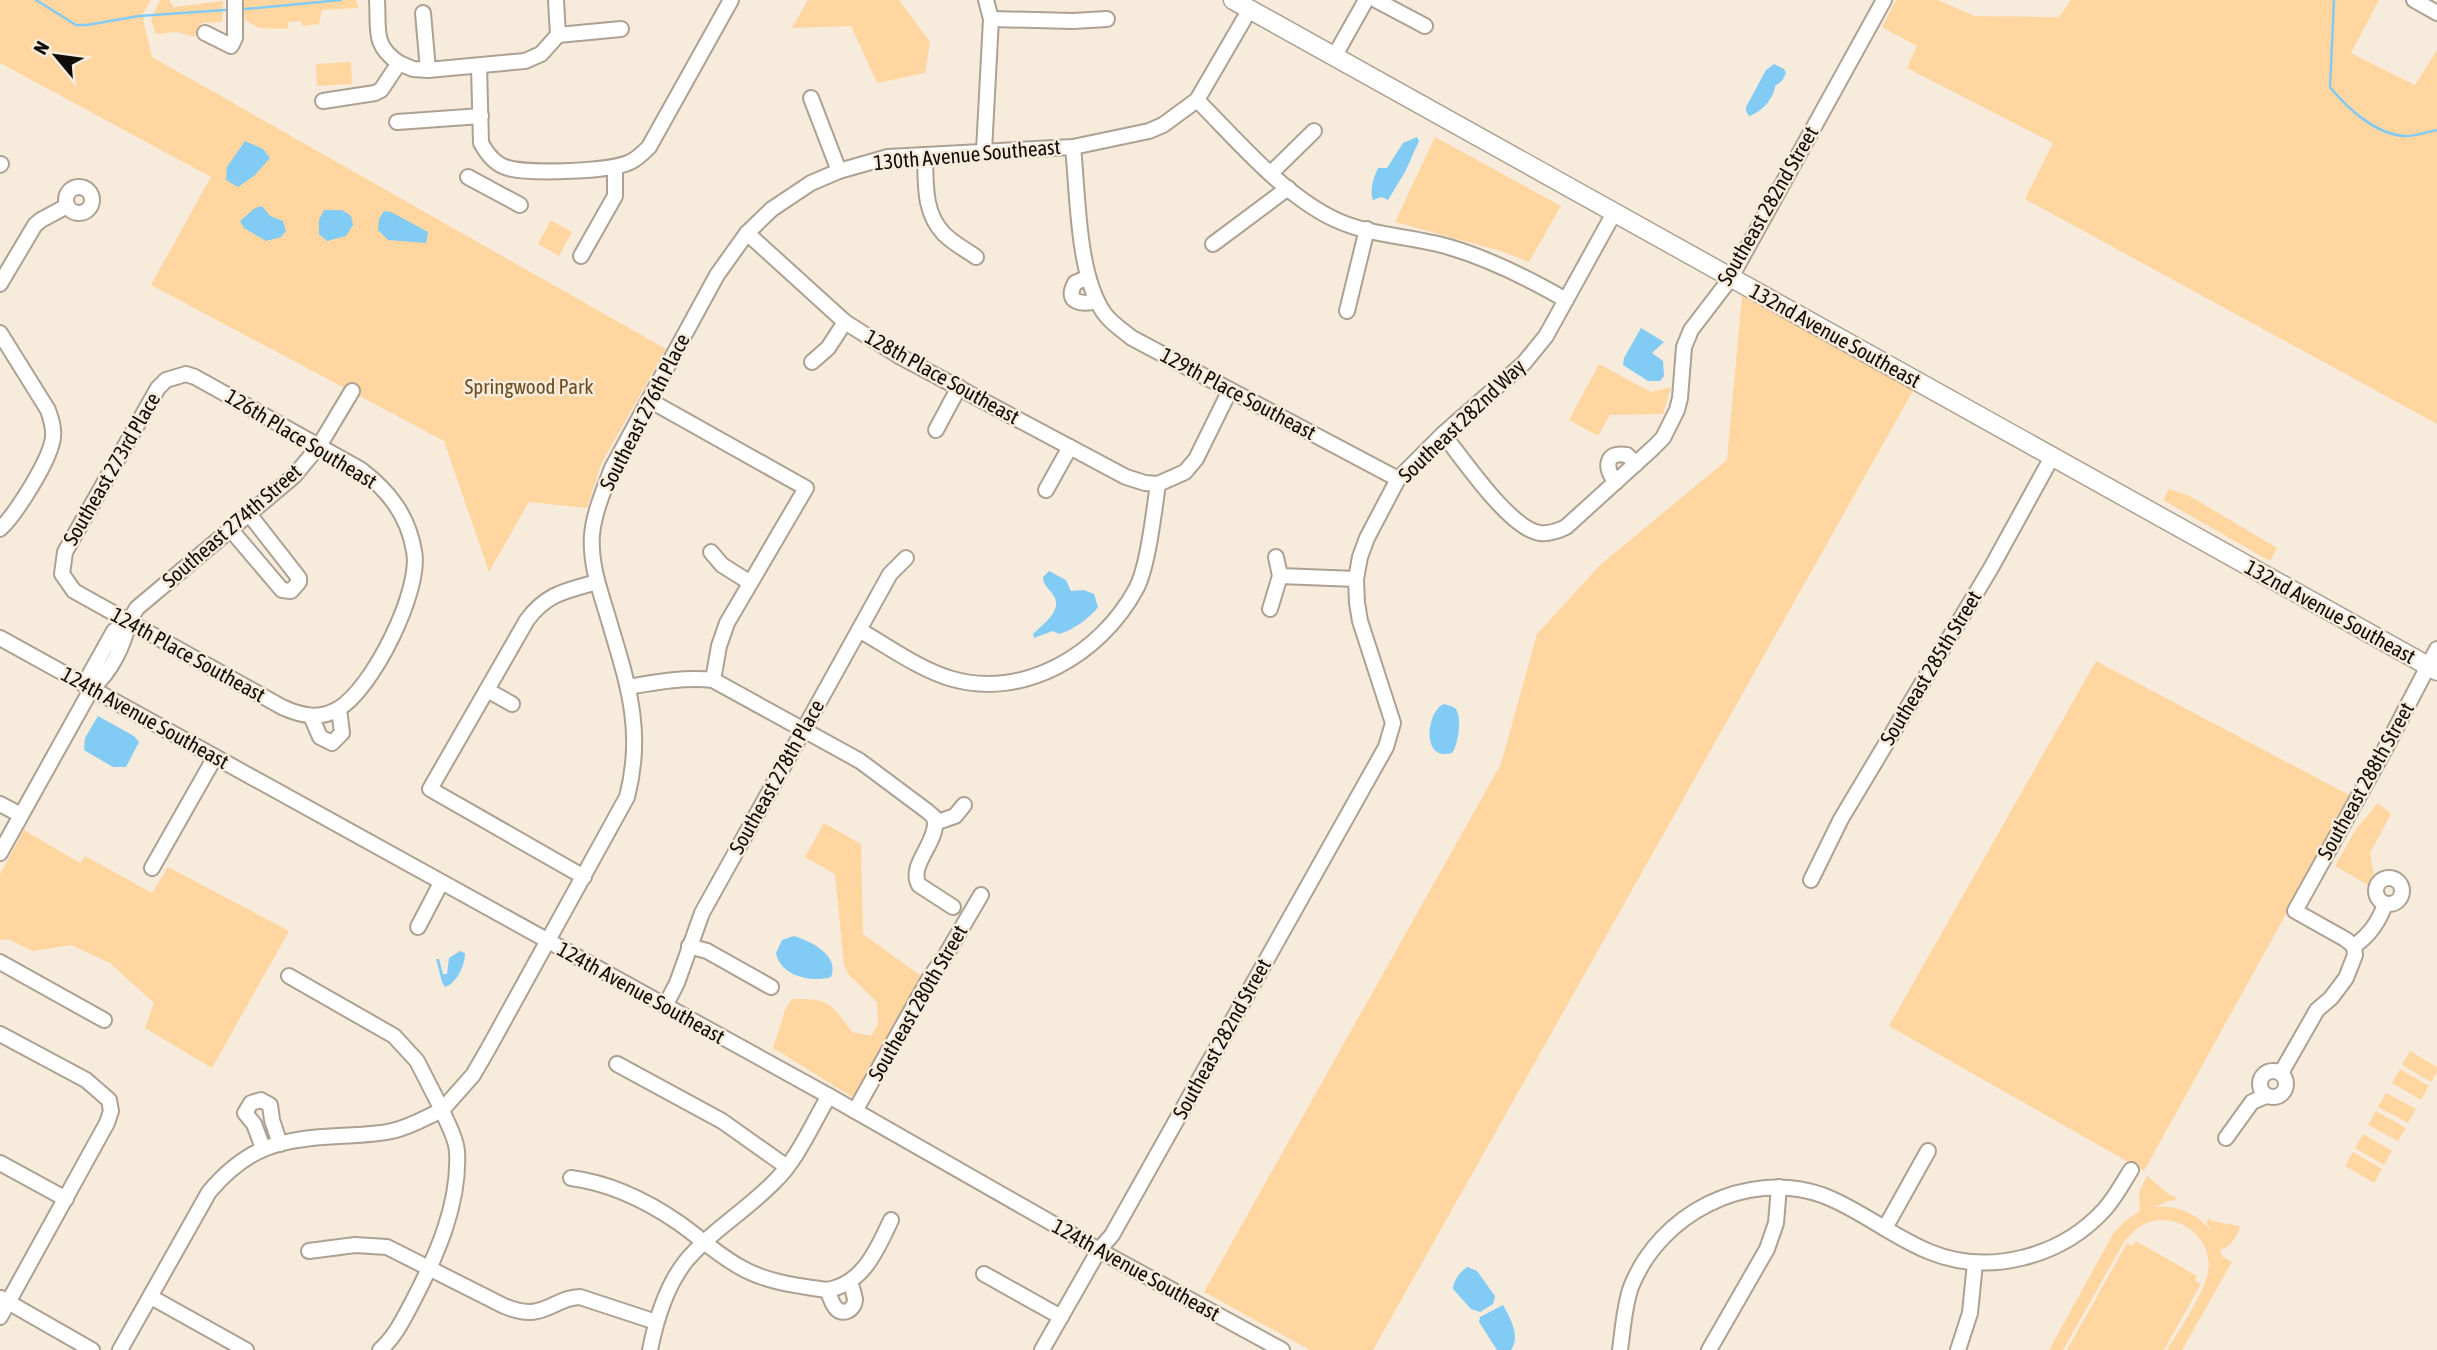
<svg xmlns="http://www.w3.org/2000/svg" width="2437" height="1350" viewBox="0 0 2437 1350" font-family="'Asap Condensed',sans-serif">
<rect width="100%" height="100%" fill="#f7ebdc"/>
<!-- green -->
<g fill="#ffd5a0">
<path d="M0,0H151L142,15L152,57L666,349L601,464L587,508L529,502L489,572L444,441L151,285L211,177L0,63Z"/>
<path d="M160,0H169L174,7L223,1L222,22L202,23L194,37L177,32L156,34L151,20Z"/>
<path d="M243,0H356L359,8L322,10L319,24L302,26L301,21L288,22V29L259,28L245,20Z"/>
<path d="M808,0H899L930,42L925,73L877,83L851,26L792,28Z"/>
<path d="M1896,0H1938L1975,16L2059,17L2071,0H2379L2351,53L2415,85L2437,50V424L2025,199L2053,143L1907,68L1917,46L1882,27Z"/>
<path d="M351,62L352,84L317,86L316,64Z"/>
<path d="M1435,137L1561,206L1529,262L1501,251L1395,222Z"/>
<path d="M551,220L572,232L559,256L538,244Z"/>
<path d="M1743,285L1918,382L1373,1350H1310L1204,1292L1501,764L1537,634L1600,565L1727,460Z"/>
<path d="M1599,364L1651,392L1671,387L1663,414L1610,415L1598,436L1569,420Z"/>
<path d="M2169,489L2190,496L2277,548L2270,561L2163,500Z"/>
<path d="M2096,661L2351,796L2144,1171L1889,1026Z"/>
<path d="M2378,803L2391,814L2370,853L2374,875L2368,885L2335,866L2356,829Z"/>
<path d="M824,823L861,844L863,934L925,979L854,1098L773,1048L785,1010L792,999C830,999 830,1002 852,1032L871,1036L878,1024L877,1002L849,975L844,965L835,874L805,857Z"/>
<path d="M24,830L80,863L85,856L152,893L168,867L289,931L212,1068L145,1028L154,1003L110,963L71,945L33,951L8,939L0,940V874Z"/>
<path d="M2410,1051L2437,1067V1072L2431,1082L2402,1065Z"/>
<path d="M2400,1069L2429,1086L2421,1100L2392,1083Z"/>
<path d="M2386,1093L2416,1109L2408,1123L2378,1107Z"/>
<path d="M2376,1111L2406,1128L2398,1141L2368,1125Z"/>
<path d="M2363,1134L2392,1151L2384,1165L2355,1148Z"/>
<path d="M2353,1152L2382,1169L2374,1183L2345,1166Z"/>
<path d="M2147,1176L2171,1196L2176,1197L2175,1201L2171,1200L2154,1207C2178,1205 2197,1213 2212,1232L2206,1222L2209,1219L2212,1221L2240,1226C2237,1237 2230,1248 2220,1250L2222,1256L2232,1262L2182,1350H2167C2179,1330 2204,1294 2208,1272C2214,1239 2180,1212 2149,1222C2138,1226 2131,1234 2124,1242L2063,1350H2049L2113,1234L2126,1220L2140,1211L2139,1192Z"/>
<path d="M2136,1241L2197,1276L2195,1281L2201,1284L2164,1350H2067L2127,1243L2133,1246Z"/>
</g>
<!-- water -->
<g fill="#82cbf4">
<path d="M1774,64L1784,69L1786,73L1782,81L1775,86C1774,98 1762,112 1749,116L1746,111V107L1766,70Z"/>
<path d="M1417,137L1419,141L1405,172L1388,200L1381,197L1373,200C1369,190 1374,177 1378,168H1387L1403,143Z"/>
<path d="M245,141L263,149L270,158L254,176L238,187L226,180L227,167Z"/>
<path d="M262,206L270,216L283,221L286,231L281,237L266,241L244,228L240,221L255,208Z"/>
<path d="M324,210H342L351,216L353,225L346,236L327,241L319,234V220Z"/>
<path d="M384,211L391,212L428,232L426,243L388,240L378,230L379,219Z"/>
<path d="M1641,328L1664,342L1652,353L1663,361L1664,376L1660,381H1648L1623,365L1624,358Z"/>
<path d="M1049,571L1066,580L1071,591L1084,590L1094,594L1098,607C1090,618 1073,630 1059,634L1053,631L1034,638L1033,634C1044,623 1066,609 1051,592C1046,586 1044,585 1043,577Z"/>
<path d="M1444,704C1447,705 1452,706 1455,708C1463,716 1458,746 1452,753C1420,762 1427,710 1444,704Z"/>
<path d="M98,716L134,736L139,742L126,767H113L84,750L85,738Z"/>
<path d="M794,936C810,941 840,955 831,977C812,983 780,976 776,953L782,940Z"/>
<path d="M460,951L465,953C465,965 457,983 445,987L442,982L436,959H439L443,974H447L449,958Z"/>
<path d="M1468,1267L1477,1271L1495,1296L1493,1304L1480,1312L1471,1309L1453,1289C1453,1281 1461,1270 1468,1267Z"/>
<path d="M1503,1305C1510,1318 1521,1336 1511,1350H1497L1479,1322L1480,1317Z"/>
</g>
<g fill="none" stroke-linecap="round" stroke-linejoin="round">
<!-- stream -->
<g stroke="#82cbf4" stroke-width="2.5">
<path d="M36,0L76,25H87L139,16L225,10"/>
<path d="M2334,0L2330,87C2347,108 2375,134 2404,136C2415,137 2426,132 2437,130"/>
<path d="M245,9L341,0"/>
</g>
<!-- minor casing -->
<g stroke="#aca192" stroke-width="18">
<g id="minor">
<path d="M377,0C379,29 372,45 399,63"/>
<path d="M556,0L558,35"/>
<path d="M1376,0L1425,26"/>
<path d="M2414,0L2437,13"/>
<path d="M423,13L428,70"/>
<path d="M991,19L1073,21L1107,19"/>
<path d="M205,33L231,46L235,38V0"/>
<path d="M1334,57L1366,0"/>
<path d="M479,66L481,143C487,154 496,165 508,168C529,174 614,172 632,161C638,158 644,152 649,147L731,0"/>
<path d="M811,98L839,171"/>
<path d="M1197,100C1237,140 1282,194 1334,219C1369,236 1412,236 1449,247C1490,259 1528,278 1566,300"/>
<path d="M323,101L375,93L381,90L399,63L413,69L428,70L525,61L541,54L558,35L621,29"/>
<path d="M397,122L481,116"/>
<path d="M1073,147C1078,194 1077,274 1104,313C1111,323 1122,330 1132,338L1398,479"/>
<path d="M984,151L991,19L986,0"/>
<path d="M925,155C926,183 923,212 944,234C953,243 966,250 976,257"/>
<path d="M0,165L1,164"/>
<path d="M1271,173L1314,131"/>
<path d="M468,177L520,205"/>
<circle cx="79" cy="200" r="13"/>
<path d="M747,233L845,322L899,356L1126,477L1145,483L1158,484"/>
<path d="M1213,244L1288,188"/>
<path d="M581,256L615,196V167"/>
<path d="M1088,277L1075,283C1064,303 1082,305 1097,301"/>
<path d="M0,284L35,225L41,220L67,206"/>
<path d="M1347,311L1367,229"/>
<path d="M0,333L48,410C51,419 54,427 53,437C51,459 16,514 0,529"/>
<path d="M812,362L828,348L845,322"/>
<path d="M186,374L195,377L360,469C388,490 408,515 414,551C422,590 372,690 338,709C320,720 301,716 282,707L74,591L62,574L65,552L158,388L166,380Z"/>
<path d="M649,400L806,488L727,623L719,646L713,680"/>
<path d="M936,430L959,387"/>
<path d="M1443,434C1463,459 1510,529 1540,533C1550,534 1558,531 1566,527L1653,448L1663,438L1677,410L1680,398L1684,347L1691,330L1730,279L1884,0"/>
<path d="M1616,482C1604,468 1605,451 1627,455L1636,464"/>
<path d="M1046,490L1070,447"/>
<path d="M231,530L282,590L291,591L299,582V578L249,514"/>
<path d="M711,552L722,565L749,582"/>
<path d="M1280,576L1356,579"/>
<path d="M1270,609L1280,576L1276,557"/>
<path d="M129,621L137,608L294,476L319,446L352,391"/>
<path d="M859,630C888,646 917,668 949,678C1023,701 1101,654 1136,589C1148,567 1154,511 1158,484L1185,472L1196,459L1230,390"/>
<path d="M0,638L829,1096L1106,1254L1282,1350"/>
<path d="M628,687C657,682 684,677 713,680L860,761L927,811L934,817L935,823"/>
<path d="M487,690L512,704"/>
<path d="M311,716L320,737L332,743L342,733L339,709"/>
<path d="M0,804L21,815"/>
<path d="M0,853L92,688C111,672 124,645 129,621L114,631L90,674L92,688"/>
<path d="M152,868L215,757"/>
<path d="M584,877L430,789L527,620C547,593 566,591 597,582"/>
<circle cx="2389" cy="891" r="13"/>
<path d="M1811,880L1841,819L1991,568L2052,457"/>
<path d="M953,907L919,885C908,866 936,844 935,823L955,816L964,805"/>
<path d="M418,927L441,883"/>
<path d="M689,946L707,951L771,987"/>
<path d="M2354,946C2370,935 2379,922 2385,904"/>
<path d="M0,962L104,1020"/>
<path d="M665,1006L677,983L702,913L890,574L906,558"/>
<path d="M0,1034L86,1080L109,1100L111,1111L107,1123L0,1317"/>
<path d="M617,1064L722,1121L787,1167"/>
<circle cx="2273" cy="1084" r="13"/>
<path d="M2281,1073L2317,1010L2331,998L2346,978L2355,955L2354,946L2345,939L2295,911L2385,749L2437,649"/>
<path d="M855,1111L929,979L947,953L981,895"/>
<path d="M2226,1138L2252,1102L2266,1096"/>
<path d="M263,1148L254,1124L245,1113L251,1103L261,1100L270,1105L272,1120L280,1144"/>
<path d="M0,1163L66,1199"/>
<path d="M571,1178C610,1183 647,1201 679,1223C699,1237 718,1255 740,1267C765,1282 799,1286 827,1290C863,1284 877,1250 891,1220"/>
<path d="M1885,1228L1928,1151"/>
<path d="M309,1251L355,1245L387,1247L504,1306C514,1310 526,1314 537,1311C553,1308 563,1297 580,1297L656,1322"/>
<path d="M984,1274L1061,1317"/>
<path d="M827,1290C830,1295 831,1302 835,1307C842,1317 855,1310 855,1299C854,1294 852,1287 850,1282"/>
<path d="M151,1297L246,1350"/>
<path d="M1,1298L92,1350"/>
<path d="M120,1350L209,1192C248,1146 280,1139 338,1136C356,1135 374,1135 392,1131C410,1127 425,1118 442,1110L417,1061L394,1036L289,976"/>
<path d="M380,1350C395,1337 404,1318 413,1301C437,1255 460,1203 457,1151C456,1137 447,1123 442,1110L473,1075L487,1051L627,797C645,728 626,679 607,614C599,588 590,562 592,535C594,512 604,490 612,468L717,275L747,233L772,209L811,183L839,171L888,157L1073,147L1149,131L1163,125L1197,100L1250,9"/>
<path d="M650,1350C656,1320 666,1286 686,1261C711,1231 747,1210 774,1182C798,1159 812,1124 829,1096"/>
<path d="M1042,1350L1099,1250L1112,1235L1386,747L1393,723L1360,621L1357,603L1356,579L1360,557L1367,538L1398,479L1443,434L1524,363L1546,336L1614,213"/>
<path d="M1620,1350C1623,1329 1624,1307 1631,1287C1660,1214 1745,1169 1822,1195C1860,1209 1892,1237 1930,1252C1989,1276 2061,1257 2104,1210C2115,1198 2122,1184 2131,1170"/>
<path d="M1709,1350L1767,1249L1776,1223L1779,1187"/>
<path d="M1958,1350L1970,1313L1975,1263"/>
</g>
</g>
<!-- major casing -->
<g stroke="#aca192" stroke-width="21">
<path id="major" d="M1233,0L2437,671"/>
</g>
<!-- minor -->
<use href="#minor" stroke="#fff" stroke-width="14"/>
<!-- major -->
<use href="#major" stroke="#fff" stroke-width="18"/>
</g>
<g text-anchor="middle" stroke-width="5" stroke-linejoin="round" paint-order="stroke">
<!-- street labels -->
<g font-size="21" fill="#0f0b06" stroke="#f7ebdc">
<text transform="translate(967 155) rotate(-5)" y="7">130th Avenue Southeast</text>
<text transform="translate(1768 206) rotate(-60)" y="7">Southeast 282nd Street</text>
<text transform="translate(1835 336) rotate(29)" y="7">132nd Avenue Southeast</text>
<text transform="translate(942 377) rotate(29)" y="7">128th Place Southeast</text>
<text transform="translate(1238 394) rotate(28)" y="7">129th Place Southeast</text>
<text transform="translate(645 412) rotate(-63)" y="7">Southeast 276th Place</text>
<text transform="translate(1462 421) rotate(-44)" y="7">Southeast 282nd Way</text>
<text transform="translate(301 439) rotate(31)" y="7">126th Place Southeast</text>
<text transform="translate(112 469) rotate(-60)" y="7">Southeast 273rd Place</text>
<text transform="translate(232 526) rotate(-41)" y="7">Southeast 274th Street</text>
<text transform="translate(2330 612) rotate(29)" y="7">132nd Avenue Southeast</text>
<text transform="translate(188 655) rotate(29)" y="7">124th Place Southeast</text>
<text transform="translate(1931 668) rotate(-59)" y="7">Southeast 285th Street</text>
<text transform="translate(145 718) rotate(29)" y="7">124th Avenue Southeast</text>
<text transform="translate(777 777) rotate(-61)" y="7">Southeast 278th Place</text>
<text transform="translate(2366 781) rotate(-61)" y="7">Southeast 288th Street</text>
<text transform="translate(641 993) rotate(29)" y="7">124th Avenue Southeast</text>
<text transform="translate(918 1003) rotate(-60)" y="7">Southeast 280th Street</text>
<text transform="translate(1222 1039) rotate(-61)" y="7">Southeast 282nd Street</text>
<text transform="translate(1136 1270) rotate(29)" y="7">124th Avenue Southeast</text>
</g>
<!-- park labels -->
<g font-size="21" fill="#6c4d20" stroke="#f7ebdc">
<text x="529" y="394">Springwood Park</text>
</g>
</g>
<!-- north arrow -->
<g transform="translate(56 56) rotate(299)" stroke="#f7ebdc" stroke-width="5" paint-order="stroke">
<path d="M0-5L12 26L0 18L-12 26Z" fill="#0f0b06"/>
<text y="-10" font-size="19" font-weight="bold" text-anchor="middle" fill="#0f0b06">N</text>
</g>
</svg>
